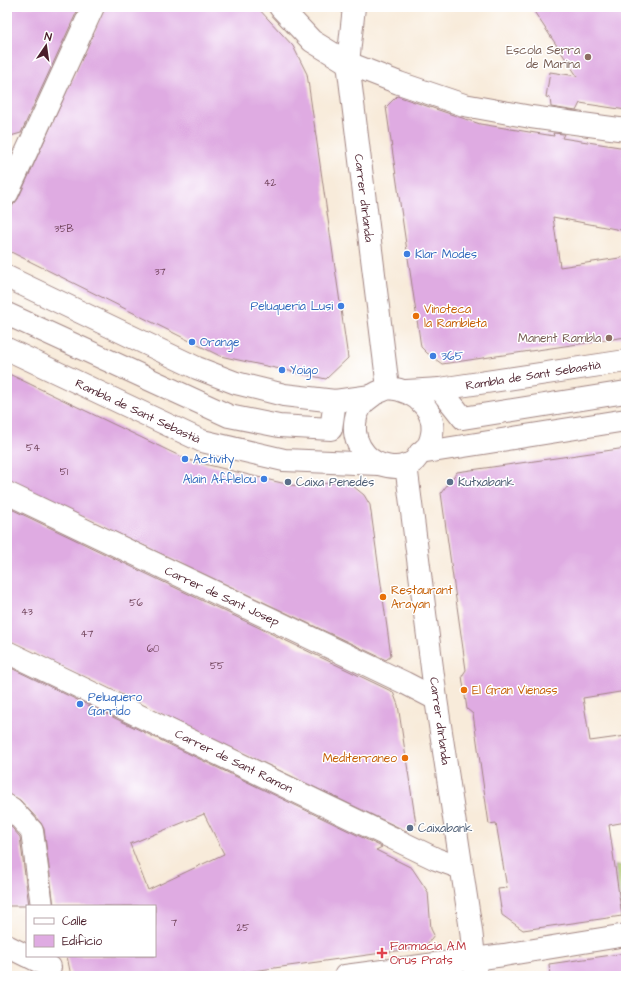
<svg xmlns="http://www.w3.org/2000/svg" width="633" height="983" viewBox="0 0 633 983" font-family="'Architects Daughter',sans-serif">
<rect width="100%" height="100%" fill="#fff"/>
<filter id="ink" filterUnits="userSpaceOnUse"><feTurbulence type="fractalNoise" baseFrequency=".025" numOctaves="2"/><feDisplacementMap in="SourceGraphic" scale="8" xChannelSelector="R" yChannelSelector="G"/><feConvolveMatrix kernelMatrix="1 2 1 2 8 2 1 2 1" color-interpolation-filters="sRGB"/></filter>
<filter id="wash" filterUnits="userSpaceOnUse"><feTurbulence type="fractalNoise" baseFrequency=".012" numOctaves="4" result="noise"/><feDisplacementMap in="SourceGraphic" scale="16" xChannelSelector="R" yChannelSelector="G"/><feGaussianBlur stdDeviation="0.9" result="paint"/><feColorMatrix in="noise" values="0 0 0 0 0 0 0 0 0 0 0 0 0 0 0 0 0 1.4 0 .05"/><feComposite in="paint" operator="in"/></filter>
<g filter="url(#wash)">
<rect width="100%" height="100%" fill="#f8ebda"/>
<!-- green -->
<path fill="#aac369" stroke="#7a714a" d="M626,865V916H622L615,866Z"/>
<g id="blocks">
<!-- building -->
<g fill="#dfabe2" fill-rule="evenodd">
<path d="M13,7H79L21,133L7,137V20Z"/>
<path d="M105,7H257L293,46L307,74L348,358L326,379L220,356L7,250V217L13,205L18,199Z"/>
<path d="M531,7H626V110L580,103L576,111L551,107L550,98L546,97L550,72L577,76Z"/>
<path d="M397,96L480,124L554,136L553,133L564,134L562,138L626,148V231L553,217L560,267L626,257V337L442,364L427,353L421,347L386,107Z"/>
<path d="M7,373L188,460L290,485L302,486L347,481L364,495L370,505L391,656L386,660L7,481Z"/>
<path d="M626,448V691L583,698L590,741L626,736V822L609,825L622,916L523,930L502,915L498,889L507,888L496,823L489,824L473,714L467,709L462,676L466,670L441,493L457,472Z"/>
<path d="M7,507L393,692L398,705L416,824L406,831L7,640Z"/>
<path d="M7,666L382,847L376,850L412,868L428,892L431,929L434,935L425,947L217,976H71L67,956H155V906H54L44,829L41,823L20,800L7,794ZM204,814L224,854L148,890L130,844Z"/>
<path d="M7,822L20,837L29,906H7Z"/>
<path d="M626,953V976H550L549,964Z"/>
</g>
</g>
</g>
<g filter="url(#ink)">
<use href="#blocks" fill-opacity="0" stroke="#a18582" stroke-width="1"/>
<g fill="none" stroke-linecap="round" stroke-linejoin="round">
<!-- minor casing -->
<g stroke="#a18582" stroke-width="24">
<g id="minor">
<path d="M280,7L312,41L348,63L399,83L464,105L531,117L626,130"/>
<path d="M354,7L348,63L388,388"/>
<path d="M7,194L93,7"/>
<path d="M7,277L197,368L236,383L284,395L335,401L371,396"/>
<path d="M7,314L229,416L279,426L331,429L335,401"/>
<path d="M7,349L202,441L284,460L378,464"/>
<path d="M388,388C417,390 442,414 429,444C427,448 423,450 421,453C418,455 416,460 413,462C399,471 376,467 365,454C350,437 351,409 372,396C376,392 383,391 388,388Z"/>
<path d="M440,389L463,418L626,392"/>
<path d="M406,391L440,389L626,361"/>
<path d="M420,453L626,420"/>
<path d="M406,465L436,699L471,930L476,976"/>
<path d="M7,493L405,683L436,699"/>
<path d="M7,652L436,859L461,868"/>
<path d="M7,806L11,808L32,831L42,906"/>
<path d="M7,946L27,956"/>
<path d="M28,956L50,967"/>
<path d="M345,976L504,955L626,935"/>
</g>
</g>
<!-- minor -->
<use href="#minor" stroke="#fff" stroke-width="22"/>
</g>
</g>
<!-- markers -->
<g fill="#8d6e63" stroke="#fff" stroke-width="1.5">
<circle cx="588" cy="57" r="4"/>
<circle cx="609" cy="338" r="4"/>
</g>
<g fill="#3f7fe0" stroke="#fff" stroke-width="1.5">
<circle cx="407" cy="254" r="4"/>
<circle cx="341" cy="306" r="4"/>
<circle cx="192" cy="342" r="4"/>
<circle cx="433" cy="356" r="4"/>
<circle cx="282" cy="370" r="4"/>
<circle cx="185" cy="459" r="4"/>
<circle cx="264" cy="479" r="4"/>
<circle cx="80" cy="704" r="4"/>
</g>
<g fill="#e8710a" stroke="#fff" stroke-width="1.5">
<circle cx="416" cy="316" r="4"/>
<circle cx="383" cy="597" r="4"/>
<circle cx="464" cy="690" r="4"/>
<circle cx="405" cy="758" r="4"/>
</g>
<g fill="#5c6f8a" stroke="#fff" stroke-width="1.5">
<circle cx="288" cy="482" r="4"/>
<circle cx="450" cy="482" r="4"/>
<circle cx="410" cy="828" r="4"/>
</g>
<path fill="#e0444e" stroke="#fff" stroke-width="1.5" d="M380 947h4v4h4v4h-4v4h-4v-4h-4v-4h4z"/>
<g text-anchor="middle" stroke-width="3" stroke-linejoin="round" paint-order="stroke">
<!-- number labels -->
<g font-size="10" fill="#6f4259">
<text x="270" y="186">42</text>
<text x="64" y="232">35B</text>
<text x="160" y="275">37</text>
<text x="33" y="451">54</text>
<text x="64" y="475">51</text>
<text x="136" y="606">56</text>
<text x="27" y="615">43</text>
<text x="87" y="637">47</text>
<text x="153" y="652">60</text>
<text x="217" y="669">55</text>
<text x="174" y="926">7</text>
<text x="243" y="931">25</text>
</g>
<!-- education labels -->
<g font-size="12" fill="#785e54" stroke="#fff" text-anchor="end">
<text x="580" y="54">Escola Serra<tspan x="580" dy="14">de Marina</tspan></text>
<text x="601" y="342">Manent Rambla</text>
</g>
<!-- street labels -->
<g font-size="12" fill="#4a1f2b" stroke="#fff">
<text transform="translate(364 198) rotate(83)" y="4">Carrer d'Irlanda</text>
<text transform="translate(533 375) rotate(-9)" y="4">Rambla de Sant Sebastià</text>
<text transform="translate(138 411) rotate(25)" y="4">Rambla de Sant Sebastià</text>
<text transform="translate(222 596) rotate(25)" y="4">Carrer de Sant Josep</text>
<text transform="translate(440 721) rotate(82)" y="4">Carrer d'Irlanda</text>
<text transform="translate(234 761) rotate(26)" y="4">Carrer de Sant Ramon</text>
</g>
<!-- shop labels -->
<g font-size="12" fill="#366cbe" stroke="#fff" text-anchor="start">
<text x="415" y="258">Klar Modes</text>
<text x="333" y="310" text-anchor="end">Peluquería Lusi</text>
<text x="200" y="346">Orange</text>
<text x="441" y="360">365</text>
<text x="290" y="374">Yoigo</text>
<text x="193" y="463">Activity</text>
<text x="256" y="483" text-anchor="end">Alain Afflelou</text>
<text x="88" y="701">Peluquero<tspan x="88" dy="14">Garrido</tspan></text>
</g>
<!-- food labels -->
<g font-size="12" fill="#c56008" stroke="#fff" text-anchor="start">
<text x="424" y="313">Vinoteca<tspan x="424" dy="14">la Rambleta</tspan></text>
<text x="391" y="594">Restaurant<tspan x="391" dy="14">Arayan</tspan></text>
<text x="472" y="694">El Gran Vienass</text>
<text x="397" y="762" text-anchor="end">Mediterraneo</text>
</g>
<!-- service labels -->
<g font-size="12" fill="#4e5e75" stroke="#fff" text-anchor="start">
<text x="296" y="486">Caixa Penedés</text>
<text x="458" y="486">Kutxabank</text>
<text x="418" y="832">Caixabank</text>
</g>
<!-- health labels -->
<g font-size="12" fill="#be3a42" stroke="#fff" text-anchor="start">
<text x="390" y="950">Farmacia A.M<tspan x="390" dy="14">Orus Prats</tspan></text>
</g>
</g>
<!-- margin -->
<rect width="633" height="983" fill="none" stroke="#fff" stroke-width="24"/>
<!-- legend -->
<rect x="26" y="905" width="130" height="52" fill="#ffffff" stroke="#b7a5aa"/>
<rect x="34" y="918" width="20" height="6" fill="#ffffff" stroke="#b7a5aa"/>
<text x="62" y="925" font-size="12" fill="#4a1f2b">Calle</text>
<rect x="34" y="935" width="20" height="12" fill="#dfabe2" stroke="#b7a5aa"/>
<text x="62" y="945" font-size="12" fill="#4a1f2b">Edificio</text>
<!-- north arrow -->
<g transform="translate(46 46) rotate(13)" stroke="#ffffff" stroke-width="3" paint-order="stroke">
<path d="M0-3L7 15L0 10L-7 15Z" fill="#4a1f2b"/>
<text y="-6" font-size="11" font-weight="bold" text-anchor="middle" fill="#4a1f2b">N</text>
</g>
</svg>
